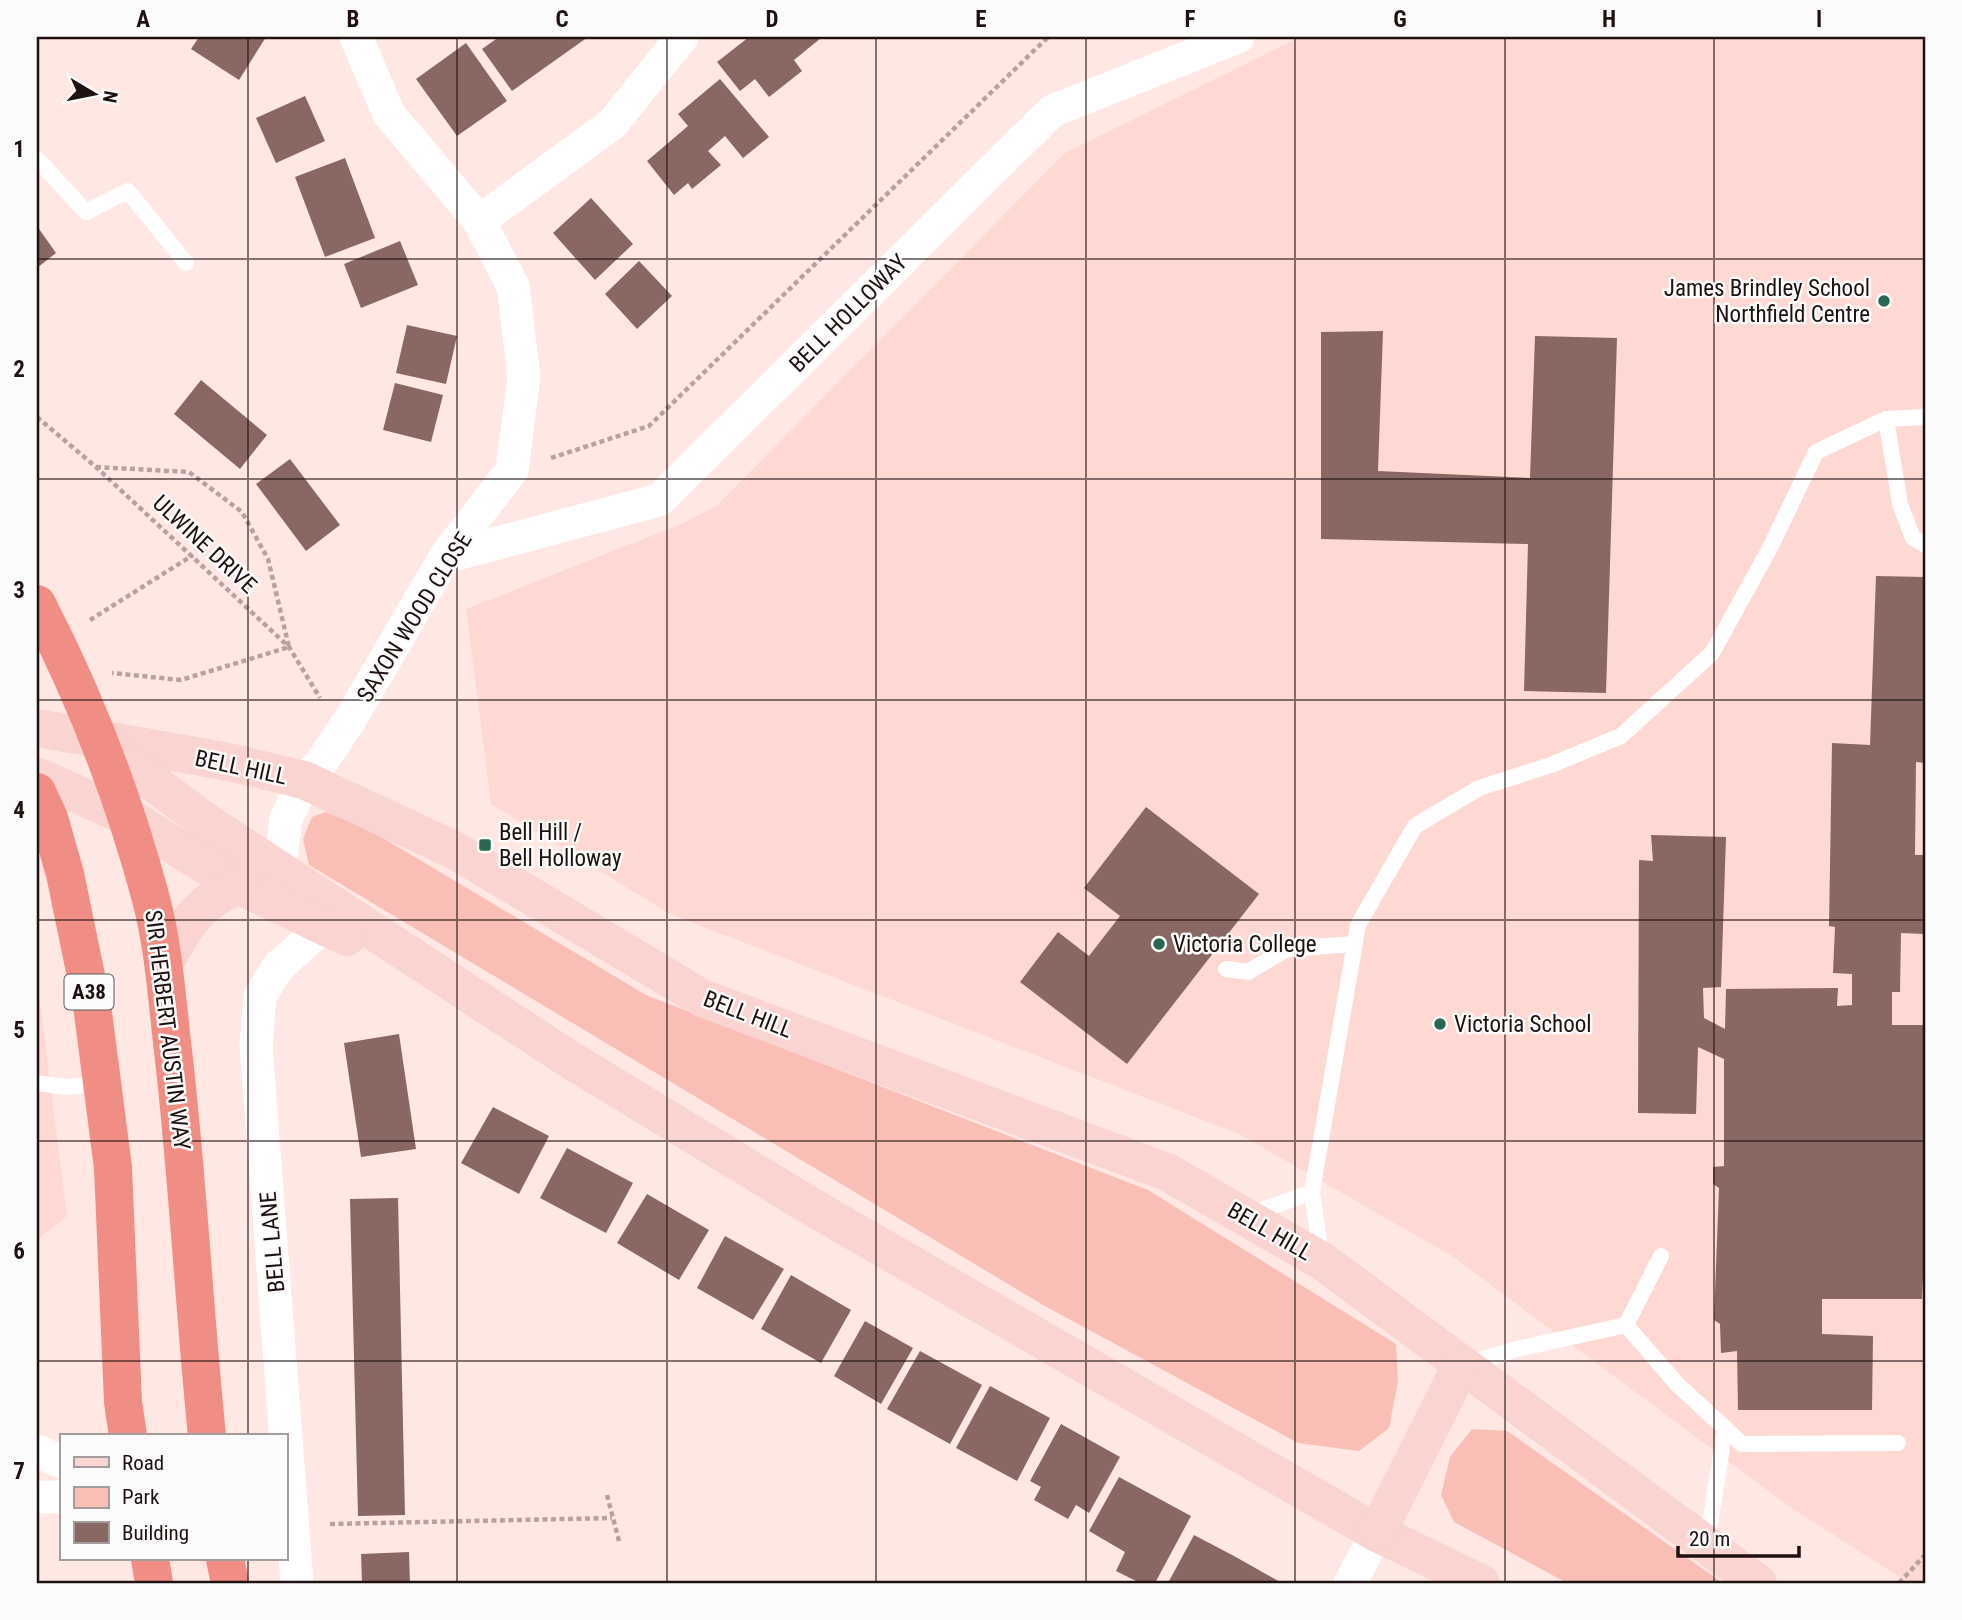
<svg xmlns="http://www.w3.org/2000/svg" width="1962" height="1620" viewBox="0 0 1962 1620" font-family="'Roboto Condensed',sans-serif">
<rect width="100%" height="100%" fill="#ffe7e4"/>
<!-- built -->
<g fill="#fed8d3">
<path d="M1300,37H1925V1583H1909L1790,1507L1452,1256L1239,1134L670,914L491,804L466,609L684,523L716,506L1065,153Z"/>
<path d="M37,978L67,1216L37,1240Z"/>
</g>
<!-- green -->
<g fill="#f9beb6">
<path d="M326,812L368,829L646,995L1148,1190L1396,1344L1398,1381L1389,1428L1359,1451L1298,1443L1043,1305L309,865L303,839L312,817Z"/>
<path d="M1472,1429L1507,1431L1723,1583H1567L1454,1522L1441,1495L1450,1457Z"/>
</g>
<!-- building -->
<g fill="#896763">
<path d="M199,37H266L239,80L191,49Z"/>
<path d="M499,37H588L512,91L482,49Z"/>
<path d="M749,37H820L821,38L794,60L802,71L769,97L755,79L740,91L717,62Z"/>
<path d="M466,43L507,101L457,136L416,79Z"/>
<path d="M720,79L769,137L743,158L725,136L708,151L721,165L692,189L688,183L674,195L647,161L688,126L678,114Z"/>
<path d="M305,96L325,141L276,163L256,118Z"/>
<path d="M345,158L375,238L325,257L295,177Z"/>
<path d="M591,198L633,244L595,280L553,233Z"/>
<path d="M37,226L56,253L37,268Z"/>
<path d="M400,241L418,285L361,308L344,264Z"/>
<path d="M639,261L672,296L637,329L605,294Z"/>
<path d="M407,325L457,336L446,384L396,373Z"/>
<path d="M1383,331L1378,471L1530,478L1535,336L1617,338L1606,693L1524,691L1528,544L1321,539V332Z"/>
<path d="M201,380L267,435L240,469L174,414Z"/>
<path d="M395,383L443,395L431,442L383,430Z"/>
<path d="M290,459L340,525L306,551L256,484Z"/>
<path d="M1876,576L1925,577V763L1916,762L1915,855H1925V934L1901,933L1900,992H1892V1025H1925V1230L1922,1299H1822V1334L1873,1336L1872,1410H1738L1737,1351L1721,1353L1720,1324L1714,1320L1719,1188L1713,1184V1167L1724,1166V1059L1698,1047L1696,1114L1638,1113L1639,860L1653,861L1651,835L1726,837L1721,987L1703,988L1704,1018L1725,1029L1726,989L1838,988L1837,1006L1852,1005V974L1833,973L1835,927L1829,926L1832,743L1870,745Z"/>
<path d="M1146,807L1259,894L1127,1064L1020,982L1058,932L1089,956L1120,916L1084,888Z"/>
<path d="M399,1034L416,1149L361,1157L344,1043Z"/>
<path d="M493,1107L549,1136L519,1194L461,1163Z"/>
<path d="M567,1148L633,1183L606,1233L540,1198Z"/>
<path d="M647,1194L709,1230L679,1280L617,1243Z"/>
<path d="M398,1198L405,1515L358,1516L350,1199Z"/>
<path d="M725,1236L784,1269L753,1320L697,1288Z"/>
<path d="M791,1275L851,1310L821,1363L761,1329Z"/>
<path d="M865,1321L913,1348L881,1404L834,1376Z"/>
<path d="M920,1351L982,1385L950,1444L887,1409Z"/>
<path d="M990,1386L1050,1418L1017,1481L956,1448Z"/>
<path d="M1061,1424L1120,1457L1089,1513L1076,1505L1068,1519L1034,1500L1041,1487L1030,1481Z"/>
<path d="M1119,1477L1191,1516L1155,1583H1140L1116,1571L1125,1552L1089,1531Z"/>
<path d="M1194,1535L1234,1556L1282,1583H1168Z"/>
<path d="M409,1552L410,1583H362L361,1554Z"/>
</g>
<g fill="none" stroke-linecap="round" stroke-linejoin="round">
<!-- path -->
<g stroke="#b7a2a0" stroke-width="4.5" stroke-dasharray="5 3.5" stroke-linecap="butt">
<path d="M37,417L96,467L289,647L320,698"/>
<path d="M551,458L649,426L1048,37"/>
<path d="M96,467L189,472L242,512L268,559L289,647L181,680L112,673"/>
<path d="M90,620L193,555"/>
<path d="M607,1495L619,1541"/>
<path d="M330,1524L612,1518"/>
<path d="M1899,1583L1925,1555"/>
</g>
<!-- service -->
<g stroke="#fff" stroke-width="16">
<path d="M37,159L86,212L128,191L186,263"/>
<path d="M1886,419L1900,504L1913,538L1925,545"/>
<path d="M1226,969L1248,972L1287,949L1354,944"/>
<path d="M37,1083L66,1087L103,1084"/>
<path d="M1249,1215L1312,1192"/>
<path d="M1321,1256L1312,1192L1358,925L1415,826L1479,788L1551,765L1621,736L1712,653L1770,548L1816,452L1886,419L1925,417"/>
<path d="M1626,1325L1677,1384L1742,1444L1898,1443"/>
<path d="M1467,1364L1517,1349L1626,1325L1661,1256"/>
<path d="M1707,1544L1725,1428"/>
</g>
<!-- minor -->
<g stroke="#fff" stroke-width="33">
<path d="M479,221L612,124L682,37"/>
<path d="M445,557L659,500L1052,111L1238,37"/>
<path d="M280,869L286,819L304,780L321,763L351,718L445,557L512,470L524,377L513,286L479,221L389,114L356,37"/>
<path d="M37,1451L61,1462"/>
<path d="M37,1497H61"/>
<path d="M297,1583L256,1047L260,996L278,967L324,926"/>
<path d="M1350,1583L1377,1533"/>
</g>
<!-- secondary -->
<g stroke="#f9d4d1" stroke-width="38">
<path d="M37,728L229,762L304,780L454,850L702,998L1167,1172L1322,1261L1758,1583"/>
<path d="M101,744L209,824L569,1059L812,1207L1377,1533L1481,1583"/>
<path d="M37,776L128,817L238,885L347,937"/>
<path d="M163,966C185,925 195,905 238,885"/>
<path d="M1377,1533L1461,1366"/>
</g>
<!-- trunk -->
<g stroke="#f08e86" stroke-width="38">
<path d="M37,604C85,697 124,798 151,899C164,948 167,1001 173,1051C188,1179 194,1308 207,1436"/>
<path d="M37,792L49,818L65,874L92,1005L113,1168L123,1402L128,1436"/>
<path d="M150,1559L154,1583"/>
<path d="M225,1559L230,1583"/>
</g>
</g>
<!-- grid -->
<path fill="none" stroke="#1e1110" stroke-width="2" stroke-opacity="0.55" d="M248,37V1436M457,37V1583M667,37V1583M876,37V1583M1086,37V1583M1295,37V1583M1505,37V1583M1714,37V1583M37,259H1925M37,479H1925M37,700H1925M37,920H1925M37,1141H1925M37,1361H1925M248,1559V1583"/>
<!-- markers -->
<g fill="#2b6854" stroke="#fbfbfb" stroke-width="2.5">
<circle cx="1884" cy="301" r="7"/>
<rect x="478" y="838" width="14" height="14" rx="3.5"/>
<circle cx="1159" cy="944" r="7"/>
<circle cx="1440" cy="1024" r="7"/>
</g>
<g text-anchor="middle" stroke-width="5" stroke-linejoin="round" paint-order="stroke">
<!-- shield labels -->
<rect fill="#fbfbfb" stroke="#605756" stroke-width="2" x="64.5" y="974.5" width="49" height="35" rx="5"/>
<g font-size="21" font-weight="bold" fill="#1e1110">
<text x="89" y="999">A38</text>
</g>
<!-- poi labels -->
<g font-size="23" fill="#1e1110" stroke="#fbfbfb" text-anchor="start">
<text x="1870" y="296" text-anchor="end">James Brindley School<tspan x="1870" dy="26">Northfield Centre</tspan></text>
<text x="499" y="840">Bell Hill /<tspan x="499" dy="26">Bell Holloway</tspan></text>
<text x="1173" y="952">Victoria College</text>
<text x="1454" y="1032">Victoria School</text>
</g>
<!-- street labels -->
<g font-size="23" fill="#1e1110" stroke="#fbfbfb">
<text transform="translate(848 313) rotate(-45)" y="8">BELL HOLLOWAY</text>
<text transform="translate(205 544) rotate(43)" y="8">ULWINE DRIVE</text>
<text transform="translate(414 617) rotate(-58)" y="8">SAXON WOOD CLOSE</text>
<text transform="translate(241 767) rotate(12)" y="8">BELL HILL</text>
<text transform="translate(748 1014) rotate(21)" y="8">BELL HILL</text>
<text transform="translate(168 1030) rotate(83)" y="8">SIR HERBERT AUSTIN WAY</text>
<text transform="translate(1270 1231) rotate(30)" y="8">BELL HILL</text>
<text transform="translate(272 1242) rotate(-95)" y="8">BELL LANE</text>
</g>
</g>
<!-- border -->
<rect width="1962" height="1620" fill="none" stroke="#fbfbfb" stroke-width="77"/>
<!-- legend -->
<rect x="60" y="1434" width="228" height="126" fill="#fbfbfb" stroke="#a39d9d" stroke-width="2"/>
<rect x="74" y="1457" width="35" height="10" fill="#f9d4d1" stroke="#a39d9d" stroke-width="2"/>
<text x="122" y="1470" font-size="21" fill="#1e1110">Road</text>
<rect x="74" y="1487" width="35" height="21" fill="#f9beb6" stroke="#a39d9d" stroke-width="2"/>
<text x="122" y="1504" font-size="21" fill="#1e1110">Park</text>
<rect x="74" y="1522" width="35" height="21" fill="#896763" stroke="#a39d9d" stroke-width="2"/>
<text x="122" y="1540" font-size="21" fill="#1e1110">Building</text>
<!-- north arrow -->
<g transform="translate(94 94) rotate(100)" stroke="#fbfbfb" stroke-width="5" paint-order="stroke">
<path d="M0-5L12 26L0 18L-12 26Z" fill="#1e1110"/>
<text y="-10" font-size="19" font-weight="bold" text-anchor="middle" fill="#1e1110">N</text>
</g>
<!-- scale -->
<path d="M1678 1546v10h121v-10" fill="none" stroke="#1e1110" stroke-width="3.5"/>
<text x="1689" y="1546" font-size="21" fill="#1e1110" stroke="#fbfbfb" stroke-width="5" paint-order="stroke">20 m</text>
<rect x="38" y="38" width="1886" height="1544" fill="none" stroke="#1e1110" stroke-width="2.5"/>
<g font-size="23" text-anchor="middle" font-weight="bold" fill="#1e1110">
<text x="143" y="27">A</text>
<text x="353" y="27">B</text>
<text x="562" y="27">C</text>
<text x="772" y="27">D</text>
<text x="981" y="27">E</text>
<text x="1190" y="27">F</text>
<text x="1400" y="27">G</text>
<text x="1609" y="27">H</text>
<text x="1819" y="27">I</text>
<text x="19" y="157">1</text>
<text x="19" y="377">2</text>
<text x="19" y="598">3</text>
<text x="19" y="818">4</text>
<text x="19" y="1038">5</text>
<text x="19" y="1259">6</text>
<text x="19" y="1479">7</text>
</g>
</svg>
